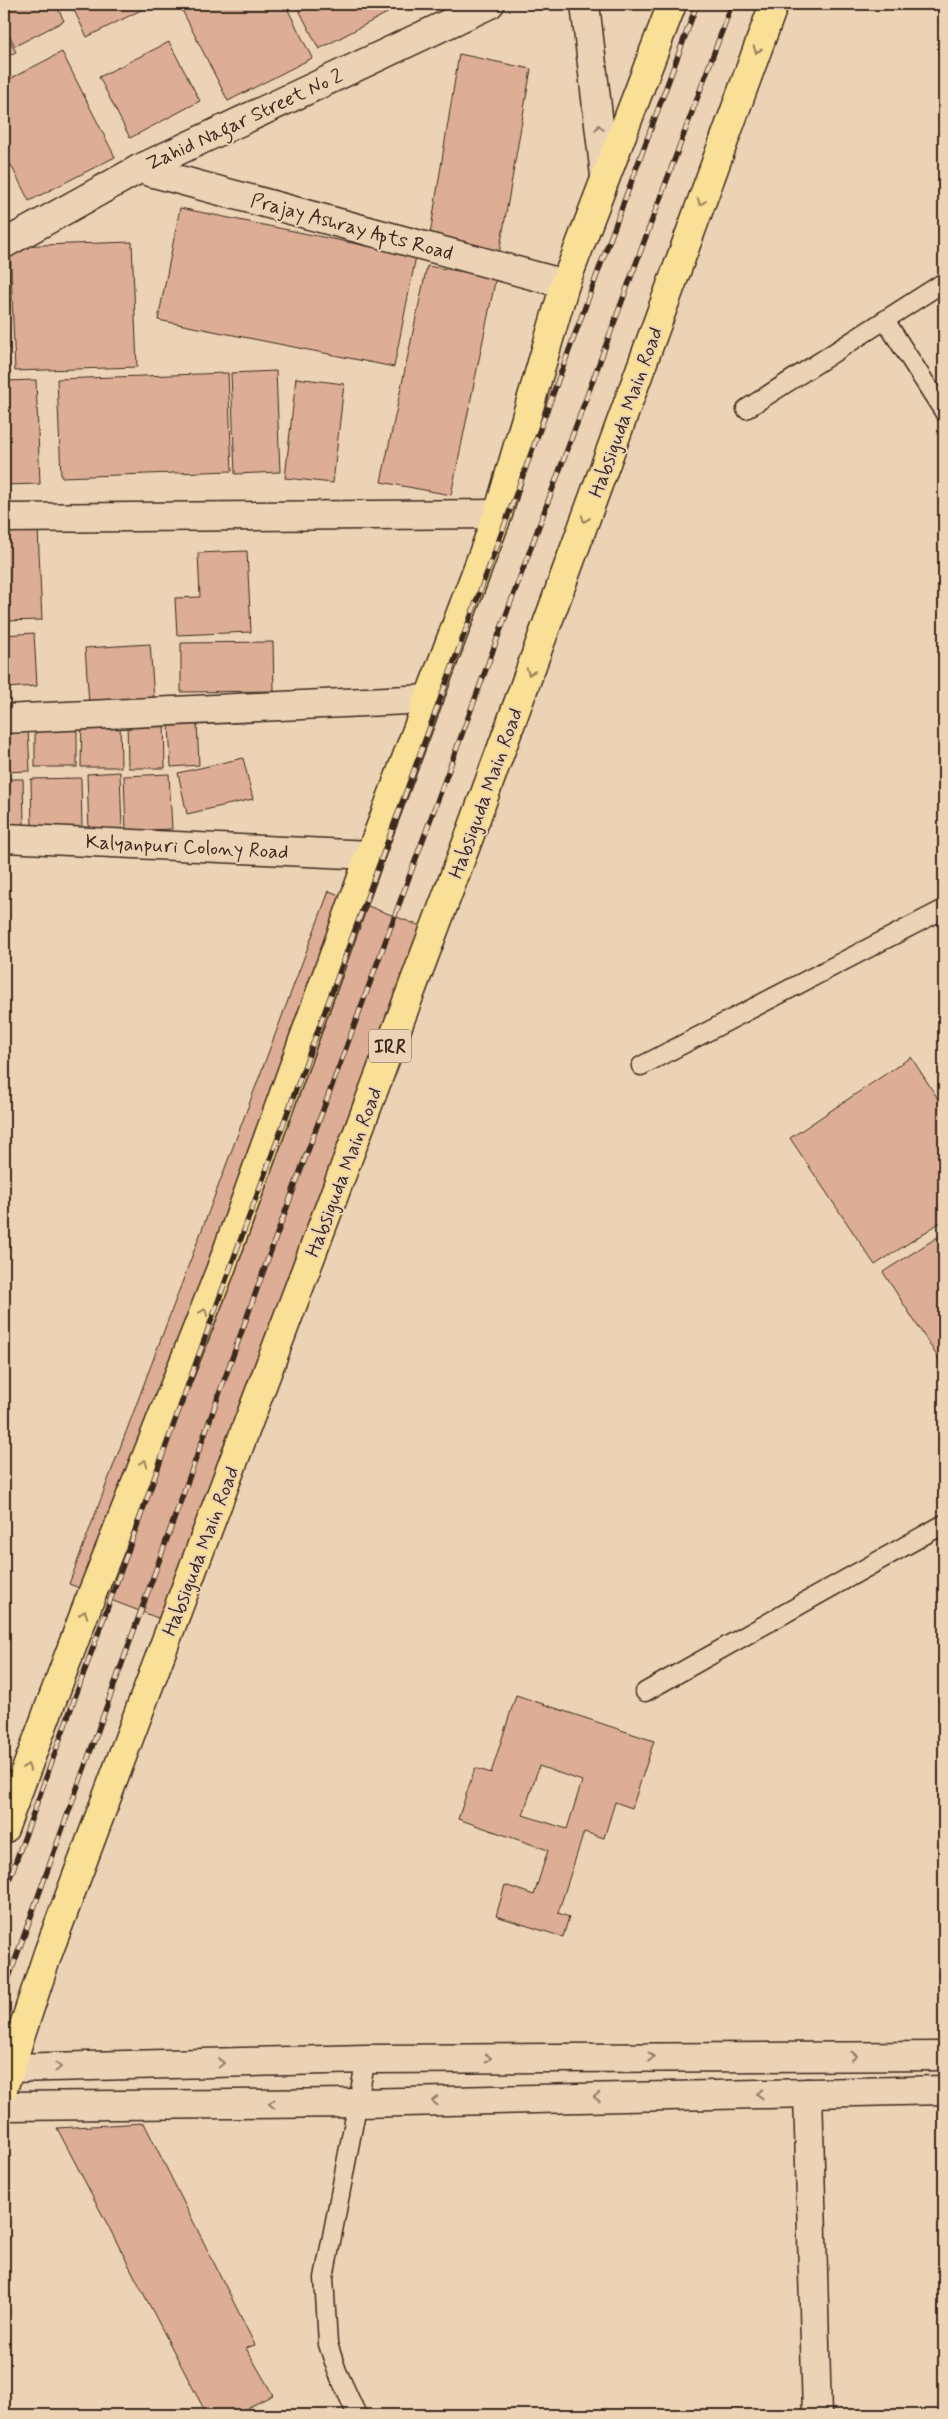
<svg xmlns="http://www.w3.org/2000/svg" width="948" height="2419" viewBox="0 0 948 2419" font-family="Mynerve,sans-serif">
<rect width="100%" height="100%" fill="#edd3b5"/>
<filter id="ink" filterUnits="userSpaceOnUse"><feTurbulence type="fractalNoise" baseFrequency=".02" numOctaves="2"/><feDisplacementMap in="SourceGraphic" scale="10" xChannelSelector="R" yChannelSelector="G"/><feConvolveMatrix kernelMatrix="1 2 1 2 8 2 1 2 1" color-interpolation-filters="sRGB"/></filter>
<g filter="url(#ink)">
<!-- building -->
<g fill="#ddae95" stroke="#3b2a1e" fill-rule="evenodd">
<path d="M4,4H56L64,21L15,46L4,25Z"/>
<path d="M71,4H153L87,37Z"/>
<path d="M185,4H285L312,58L228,101L180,6Z"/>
<path d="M296,4H385L389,12L319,49Z"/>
<path d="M4,29L16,52L4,58Z"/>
<path d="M169,42L200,101L130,138L99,77Z"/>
<path d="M62,52L115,157L29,201L4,151V82Z"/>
<path d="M459,54L531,69L499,254L429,241Z"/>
<path d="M180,208L416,256L394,367L158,320Z"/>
<path d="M132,242L137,367L15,371L10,246Z"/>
<path d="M427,266L496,277L451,495L381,482Z"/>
<path d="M8,333L9,378H4V334Z"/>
<path d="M276,371L280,472L235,474L231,373Z"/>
<path d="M228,373L232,471L61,477L57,379Z"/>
<path d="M296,378L344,384L333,483L285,478Z"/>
<path d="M36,380L40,484L4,485V381Z"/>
<path d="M38,529L42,620L4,621V530Z"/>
<path d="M247,551L251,632L177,635L175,598L200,597L198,553Z"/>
<path d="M34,633L37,686L4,688V635Z"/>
<path d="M273,642L274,691L181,692V643Z"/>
<path d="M150,644L154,699L89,703L85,648Z"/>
<path d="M82,719H120L121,767H81Z"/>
<path d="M127,720H164L165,768H128Z"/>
<rect x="35" y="722" width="42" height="45"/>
<path d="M197,722L199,765L171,767L169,723Z"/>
<path d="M4,728H28L30,771L4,772Z"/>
<path d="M243,758L253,799L187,814L178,773Z"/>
<path d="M120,772L122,831L89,832L87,774Z"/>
<path d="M169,774L172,829L126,831L124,776Z"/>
<path d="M81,778L82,828L32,829L31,779Z"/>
<path d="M4,779H23L24,825H4Z"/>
<path d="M329,891L436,932L176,1625L69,1584Z"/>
<path d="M911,1057L944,1108V1220L875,1265L790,1138Z"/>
<path d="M944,1233V1367L883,1272Z"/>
<path d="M516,1695L654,1741L632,1808L615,1802L604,1838L584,1832L558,1913L569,1917L563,1937L496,1916L505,1885L534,1895L548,1850L458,1819L475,1768L491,1773ZM539,1766L582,1781L567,1829L523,1815Z"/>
<path d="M144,2123L255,2345L246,2348L273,2395L233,2415H207L57,2128Z"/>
</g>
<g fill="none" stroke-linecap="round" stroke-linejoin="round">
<!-- service casing -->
<g stroke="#3b2a1e" stroke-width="21">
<g id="service">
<path d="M885,320L944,412"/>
<path d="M746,409L944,282"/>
<path d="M641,1066L944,909"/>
<path d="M645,1692L944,1524"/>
<path d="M357,2415L337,2371L328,2344L324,2278L366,2059"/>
</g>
</g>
<!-- minor casing -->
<g stroke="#3b2a1e" stroke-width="31">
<g id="minor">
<path d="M139,169L565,284"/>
<path d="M4,244L139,169L490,4"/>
<path d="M4,518L498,514"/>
<path d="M4,719L429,699"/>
<path d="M4,838L370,855"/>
<path d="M808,2093L817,2415"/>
</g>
</g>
<!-- tertiary casing -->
<g stroke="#3b2a1e" stroke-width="31">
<g id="tertiary">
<path d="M10,2068L366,2059L944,2056"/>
<path d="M4,2106L358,2103L944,2090"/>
</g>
</g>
<!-- secondary casing -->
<g stroke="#3b2a1e" stroke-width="31">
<path id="secondary" d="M585,4L605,176"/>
</g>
<!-- primary casing -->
<g stroke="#3b2a1e" stroke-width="31">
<g id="primary">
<path d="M4,1829L88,1604L220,1271L370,855L498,514L565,284L672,4"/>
<path d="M4,2086L48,1953L468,840L774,4"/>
</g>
</g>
<!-- service -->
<use href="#service" stroke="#edd3b5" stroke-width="18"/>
<!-- minor -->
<use href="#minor" stroke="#edd3b5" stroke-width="28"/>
<!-- tertiary -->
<use href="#tertiary" stroke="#edd3b5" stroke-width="28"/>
<!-- secondary -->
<use href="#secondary" stroke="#edd3b5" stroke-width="28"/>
<!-- primary -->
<use href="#primary" stroke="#fadf96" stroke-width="28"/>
<!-- rail casing -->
<g stroke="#3b2a1e" stroke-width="5.5">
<g id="rail">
<path d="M4,1894L236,1252L697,4"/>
<path d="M4,1991L266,1264L732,4"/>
</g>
</g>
<!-- rail -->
<use href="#rail" stroke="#edd3b5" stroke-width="4" stroke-dasharray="11" stroke-linecap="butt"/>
</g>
<!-- one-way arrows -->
<defs><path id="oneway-chevron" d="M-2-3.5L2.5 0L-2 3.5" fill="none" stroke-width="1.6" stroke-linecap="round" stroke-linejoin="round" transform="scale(1.25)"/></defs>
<g stroke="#9a845a">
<use href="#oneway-chevron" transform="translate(757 50) rotate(110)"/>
<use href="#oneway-chevron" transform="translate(701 202) rotate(110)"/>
<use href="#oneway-chevron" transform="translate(585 519) rotate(110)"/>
<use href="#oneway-chevron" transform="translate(530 672) rotate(110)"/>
<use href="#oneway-chevron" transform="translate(204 1312) rotate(-68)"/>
<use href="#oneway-chevron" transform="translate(144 1463) rotate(-68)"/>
<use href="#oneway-chevron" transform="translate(84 1614) rotate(-70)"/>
<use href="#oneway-chevron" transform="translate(27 1767) rotate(-70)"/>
</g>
<g stroke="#947e6a">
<use href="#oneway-chevron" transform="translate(599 128) rotate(-97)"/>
<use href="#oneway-chevron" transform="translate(854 2056)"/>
<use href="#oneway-chevron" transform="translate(651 2057)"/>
<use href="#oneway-chevron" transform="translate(488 2058)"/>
<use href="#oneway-chevron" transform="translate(221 2063) rotate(-1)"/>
<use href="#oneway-chevron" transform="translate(58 2067) rotate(-1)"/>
<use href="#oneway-chevron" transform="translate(760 2094) rotate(179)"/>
<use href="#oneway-chevron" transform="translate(597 2097) rotate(179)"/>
<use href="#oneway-chevron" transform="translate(435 2101) rotate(179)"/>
<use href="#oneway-chevron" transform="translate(272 2104) rotate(179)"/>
</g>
</g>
<g text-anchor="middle" stroke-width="4" stroke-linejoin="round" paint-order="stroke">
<!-- shield labels -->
<rect fill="#edd3b5" stroke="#705d4b" stroke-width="1" x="369" y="1029.5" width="42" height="33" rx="4"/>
<g font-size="19" font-weight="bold" fill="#3b2a1e">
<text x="390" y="1053">IRR</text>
</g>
<!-- street labels -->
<g font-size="20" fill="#3b2a1e" stroke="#edd3b5">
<text transform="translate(244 119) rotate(-25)" y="7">Zahid Nagar Street No 2</text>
<text transform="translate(352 226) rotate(15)" y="7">Prajay Ashray Apts Road</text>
<text transform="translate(625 412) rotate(-70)" y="7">Habsiguda Main Road</text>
<text transform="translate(485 793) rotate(-70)" y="7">Habsiguda Main Road</text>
<text transform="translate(187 846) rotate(3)" y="7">Kalyanpuri Colony Road</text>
<text transform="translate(343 1172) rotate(-69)" y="7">Habsiguda Main Road</text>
<text transform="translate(200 1551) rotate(-69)" y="7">Habsiguda Main Road</text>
</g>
</g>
<!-- margin -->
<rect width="948" height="2419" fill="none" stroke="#edd3b5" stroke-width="20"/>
<rect x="10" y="10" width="928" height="2399" fill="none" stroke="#3b2a1e" stroke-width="2" filter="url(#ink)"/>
</svg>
